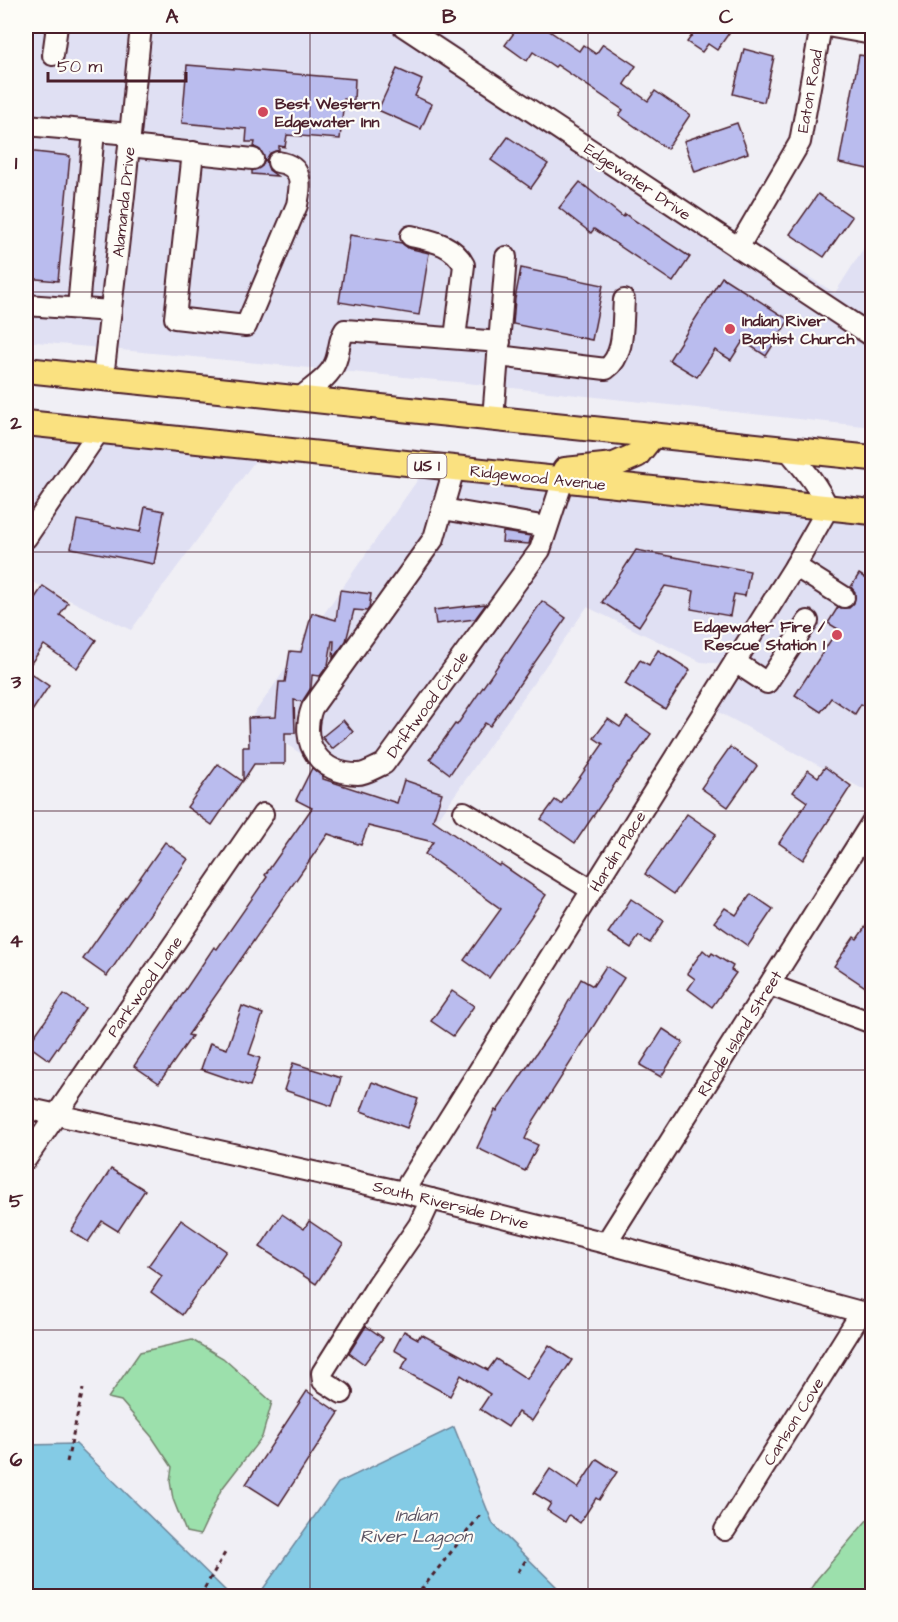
<svg xmlns="http://www.w3.org/2000/svg" width="898" height="1622" viewBox="0 0 898 1622" font-family="'Architects Daughter',sans-serif">
<rect width="100%" height="100%" fill="#f0eff5"/>
<filter id="ink" filterUnits="userSpaceOnUse"><feTurbulence type="fractalNoise" baseFrequency=".0167" numOctaves="2"/><feDisplacementMap in="SourceGraphic" scale="12" xChannelSelector="R" yChannelSelector="G"/><feConvolveMatrix kernelMatrix="1 2 1 2 8 2 1 2 1" color-interpolation-filters="sRGB"/></filter>
<g filter="url(#ink)">
<!-- built -->
<g fill="#e0e0f3">
<path d="M26,26H427L584,133L725,225L835,293L872,235V427L467,383L26,341Z"/>
<path d="M26,435L257,458L131,630L26,579Z"/>
<path d="M421,475L541,487L872,526V794L698,701L724,664L701,662L587,607L428,833L249,721Z"/>
</g>
<!-- green -->
<g fill="#9ce0ac" stroke="#73806c" stroke-width="1.5">
<path d="M192,1340L223,1358L272,1402L262,1437L221,1490L200,1535L186,1532L173,1499L170,1481L172,1467L152,1437L121,1401L108,1398L140,1352Z"/>
<path d="M868,1519H872V1596H806L817,1579Z"/>
</g>
<!-- water -->
<g fill="#84cbe5" stroke="#6d869b" stroke-width="1.5">
<path d="M454,1427L493,1524L566,1596H258L338,1483Z"/>
<path d="M76,1444L231,1596H26V1445Z"/>
</g>
<!-- building -->
<g fill="#babcee" stroke="#4a1f2b" stroke-width="1.5">
<path d="M519,26H542L579,51L583,45L596,54L603,44L636,66L624,84L648,101L655,91L690,115L667,149L619,115L623,110L557,65L555,67L533,52L527,61L505,45Z"/>
<path d="M699,26H734L717,50L708,44L702,52L687,42Z"/>
<path d="M744,49L774,57L764,102L733,94Z"/>
<path d="M859,55L873,57V170L839,163Z"/>
<path d="M187,65L355,79L354,100L344,99L340,139L287,135L285,147L279,146V150L270,153L266,160L269,170L277,176L252,174V171L262,166L265,160L260,150L254,147L255,142H246L247,129L182,123Z"/>
<path d="M397,69L422,80L415,96L432,104L421,129L378,110Z"/>
<path d="M737,123L748,153L695,172L684,141Z"/>
<path d="M508,137L548,164L531,188L491,160Z"/>
<path d="M26,151L70,156L58,281L26,278Z"/>
<path d="M580,182L623,217L625,214L690,257L673,282L594,229L591,233L559,208Z"/>
<path d="M818,194L852,217L824,257L790,234Z"/>
<path d="M350,235L402,243L408,248L429,253L419,315L339,302Z"/>
<path d="M521,268L603,285L592,340L513,324L515,299Z"/>
<path d="M722,277L789,320L766,356L743,341L731,360L715,350L697,377L669,360Z"/>
<path d="M145,507L164,511L154,564L71,548L77,520L140,532Z"/>
<path d="M503,532L531,536L529,544L502,542Z"/>
<path d="M636,550L750,571L745,596L734,594L730,616L691,609L694,591L665,586L639,626L602,602Z"/>
<path d="M859,574L873,583V711L861,704L855,714L831,698L821,712L795,695L838,629L828,623L838,607L849,608L854,603L855,592L851,587Z"/>
<path d="M43,586L68,603L60,615L96,640L77,668L44,645L26,670L49,686L26,720V611Z"/>
<path d="M340,590L371,594L369,608L367,611L354,610L346,641L333,658L334,641H332L328,665L320,676L312,675L311,688L302,702L294,700L295,733H285V764H254L243,781V747H249L248,718L276,717L279,682H285L290,651L301,652L312,613L336,620Z"/>
<path d="M542,601L566,618L490,726L485,723L450,774L430,759L455,724L457,725Z"/>
<path d="M486,604L475,619L436,624L434,610Z"/>
<path d="M658,650L690,670L665,709L625,684L640,660L649,665Z"/>
<path d="M627,717L651,734L630,764L629,763L575,843L541,819L555,800L561,804L603,744L594,738L608,719L620,727Z"/>
<path d="M343,720L353,732L332,749L322,737Z"/>
<path d="M730,747L757,766L728,807L701,788Z"/>
<path d="M218,764L242,781L212,825L187,807Z"/>
<path d="M825,767L851,786L803,860L779,843L807,802L793,792L808,770L818,777Z"/>
<path d="M312,768L323,777V779L397,803L404,780L442,793L433,820L499,866L501,864L546,895L489,978L464,960L501,909L425,854L433,842L368,826L361,845L328,834L188,1035L192,1036L159,1083L134,1066L214,947L217,949L267,877L265,875L312,808L296,800Z"/>
<path d="M687,814L716,834L674,894L645,874Z"/>
<path d="M165,842L188,859L107,976L83,959Z"/>
<path d="M751,894L773,909L748,946L714,922L725,908L736,915Z"/>
<path d="M631,899L664,921L650,943L639,936L631,948L608,933Z"/>
<path d="M873,916V992L834,966L854,937L857,939Z"/>
<path d="M703,950L710,956L712,953L733,966L731,970L736,973L712,1007L688,989L695,979L687,973Z"/>
<path d="M606,966L624,978L534,1120L525,1139L538,1145L525,1171L477,1148L495,1110L497,1111L555,1026L581,979L593,986Z"/>
<path d="M452,991L474,1006L453,1036L431,1021Z"/>
<path d="M64,994L85,1008L49,1060L28,1045Z"/>
<path d="M242,1006L263,1014L249,1054L260,1058L250,1086L201,1069L210,1043L227,1049Z"/>
<path d="M663,1029L683,1042L661,1077L640,1065Z"/>
<path d="M293,1063L341,1078L332,1106L284,1090Z"/>
<path d="M372,1082L418,1099L407,1128L361,1111Z"/>
<path d="M111,1169L145,1190L118,1231L102,1221L88,1242L71,1231Z"/>
<path d="M282,1214L304,1229L309,1221L343,1244L316,1284L260,1247Z"/>
<path d="M181,1220L226,1251L182,1315L151,1292L162,1276L148,1266Z"/>
<path d="M366,1326L383,1338L364,1364L349,1353Z"/>
<path d="M404,1331L418,1339L421,1334L488,1370L496,1359L527,1379L549,1345L572,1360L532,1421L518,1412L508,1427L480,1409L490,1394L461,1375L450,1396L401,1369L408,1358L394,1350Z"/>
<path d="M307,1391L339,1413L279,1505L246,1484Z"/>
<path d="M597,1459L617,1472L599,1500L596,1498L580,1523L569,1515L565,1522L547,1510L551,1503L534,1493L550,1469L578,1488Z"/>
</g>
<g fill="none" stroke-linecap="round" stroke-linejoin="round">
<!-- minor casing -->
<g stroke="#4a1f2b" stroke-width="24">
<g id="minor">
<path d="M403,26L872,336"/>
<path d="M827,26L872,34"/>
<path d="M53,55L57,26"/>
<path d="M26,125L130,134"/>
<path d="M129,146L253,159"/>
<path d="M193,152L175,318L246,326L297,205C301,184 304,166 278,162"/>
<path d="M411,236C433,241 453,244 464,265L455,338"/>
<path d="M738,248L800,142L821,26"/>
<path d="M26,305L111,311"/>
<path d="M78,308L94,131"/>
<path d="M498,356L606,369C626,355 622,322 624,300"/>
<path d="M103,378L124,195L141,26"/>
<path d="M300,398C311,388 329,378 335,363C340,352 338,340 345,330L500,342"/>
<path d="M493,418L506,257"/>
<path d="M454,469L434,538L312,708C299,744 320,774 358,774C366,774 376,767 384,764L540,550L563,480"/>
<path d="M443,509L547,527"/>
<path d="M26,538L99,431"/>
<path d="M795,566L844,597"/>
<path d="M735,662L767,683L808,621"/>
<path d="M464,812L592,890"/>
<path d="M770,985L872,1023"/>
<path d="M26,1108L403,1192L606,1243L872,1315"/>
<path d="M26,1159L263,814"/>
<path d="M403,1192L795,566L828,508C818,485 803,468 787,449"/>
<path d="M606,1243L872,822"/>
<path d="M342,1393L323,1381L322,1373L378,1284L419,1225L431,1199"/>
<path d="M725,1530L861,1313"/>
</g>
</g>
<!-- major casing -->
<g stroke="#4a1f2b" stroke-width="28">
<g id="major">
<path d="M26,370L872,458"/>
<path d="M26,423L872,512"/>
<path d="M565,470L614,465L637,455L653,435"/>
</g>
</g>
<!-- path -->
<g stroke="#4a1f2b" stroke-width="3" stroke-dasharray="4.5 4.5" stroke-linecap="butt">
<path d="M67,1462L83,1389"/>
<path d="M518,1572L528,1557"/>
<path d="M421,1590L482,1513"/>
<path d="M200,1596L225,1553"/>
</g>
<!-- minor -->
<use href="#minor" stroke="#fdfcf7" stroke-width="20"/>
<!-- major -->
<use href="#major" stroke="#fae180" stroke-width="24"/>
</g>
</g>
<!-- grid -->
<path fill="none" stroke="#4a1f2b" stroke-width="1.5" stroke-opacity="0.55" d="M310,26V1596M588,26V1596M26,292H872M26,552H872M26,811H872M26,1070H872M26,1330H872"/>
<!-- markers -->
<g fill="#d1495b" stroke="#fdfcf7" stroke-width="2">
<circle cx="263" cy="112" r="6"/>
<circle cx="730" cy="329" r="6"/>
<circle cx="837" cy="635" r="6"/>
</g>
<g text-anchor="middle" stroke-width="4.5" stroke-linejoin="round" paint-order="stroke">
<!-- shield labels -->
<rect fill="#fdfcf7" stroke="#806168" stroke-width="1.5" x="407.5" y="454" width="39" height="24" rx="4.5"/>
<g font-size="15" font-weight="bold" fill="#4a1f2b">
<text x="427" y="471">US 1</text>
</g>
<!-- street labels -->
<g font-size="16" fill="#4a1f2b" stroke="#fdfcf7">
<text transform="translate(809 91) rotate(-80)" y="6">Eaton Road</text>
<text transform="translate(638 181) rotate(34)" y="6">Edgewater Drive</text>
<text transform="translate(123 202) rotate(-84)" y="6">Alamanda Drive</text>
<text transform="translate(538 477) rotate(6)" y="6">Ridgewood Avenue</text>
<text transform="translate(427 704) rotate(-54)" y="6">Driftwood Circle</text>
<text transform="translate(617 851) rotate(-58)" y="6">Hardin Place</text>
<text transform="translate(144 986) rotate(-55)" y="6">Parkwood Lane</text>
<text transform="translate(739 1033) rotate(-58)" y="6">Rhode Island Street</text>
<text transform="translate(451 1204) rotate(14)" y="6">South Riverside Drive</text>
<text transform="translate(793 1421) rotate(-58)" y="6">Carlson Cove</text>
</g>
<!-- poi labels -->
<g font-size="16" font-weight="bold" fill="#4a1f2b" stroke="#fdfcf7" text-anchor="start">
<text x="275" y="109">Best Western<tspan x="275" dy="18">Edgewater Inn</tspan></text>
<text x="742" y="326">Indian River<tspan x="742" dy="18">Baptist Church</tspan></text>
<text x="825" y="632" text-anchor="end">Edgewater Fire /<tspan x="825" dy="18">Rescue Station 1</tspan></text>
</g>
<!-- water labels -->
<g font-size="18" font-style="italic" fill="#5b5363" stroke="#fdfcf7">
<text x="416" y="1521">Indian<tspan x="416" dy="21">River Lagoon</tspan></text>
</g>
</g>
<!-- margin -->
<rect width="898" height="1622" fill="none" stroke="#fdfcf7" stroke-width="66"/>
<!-- scale -->
<path d="M48 72v9h138v-9" fill="none" stroke="#4a1f2b" stroke-width="3"/>
<text x="57" y="72" font-size="18" fill="#4a1f2b" stroke="#fdfcf7" stroke-width="4.5" paint-order="stroke">50 m</text>
<rect x="33" y="33" width="832" height="1556" fill="none" stroke="#4a1f2b" stroke-width="2"/>
<g font-size="20" text-anchor="middle" font-weight="bold" fill="#4a1f2b">
<text x="172" y="23">A</text>
<text x="449" y="23">B</text>
<text x="726" y="23">C</text>
<text x="16" y="169">1</text>
<text x="16" y="429">2</text>
<text x="16" y="688">3</text>
<text x="16" y="947">4</text>
<text x="16" y="1207">5</text>
<text x="16" y="1466">6</text>
</g>
</svg>
